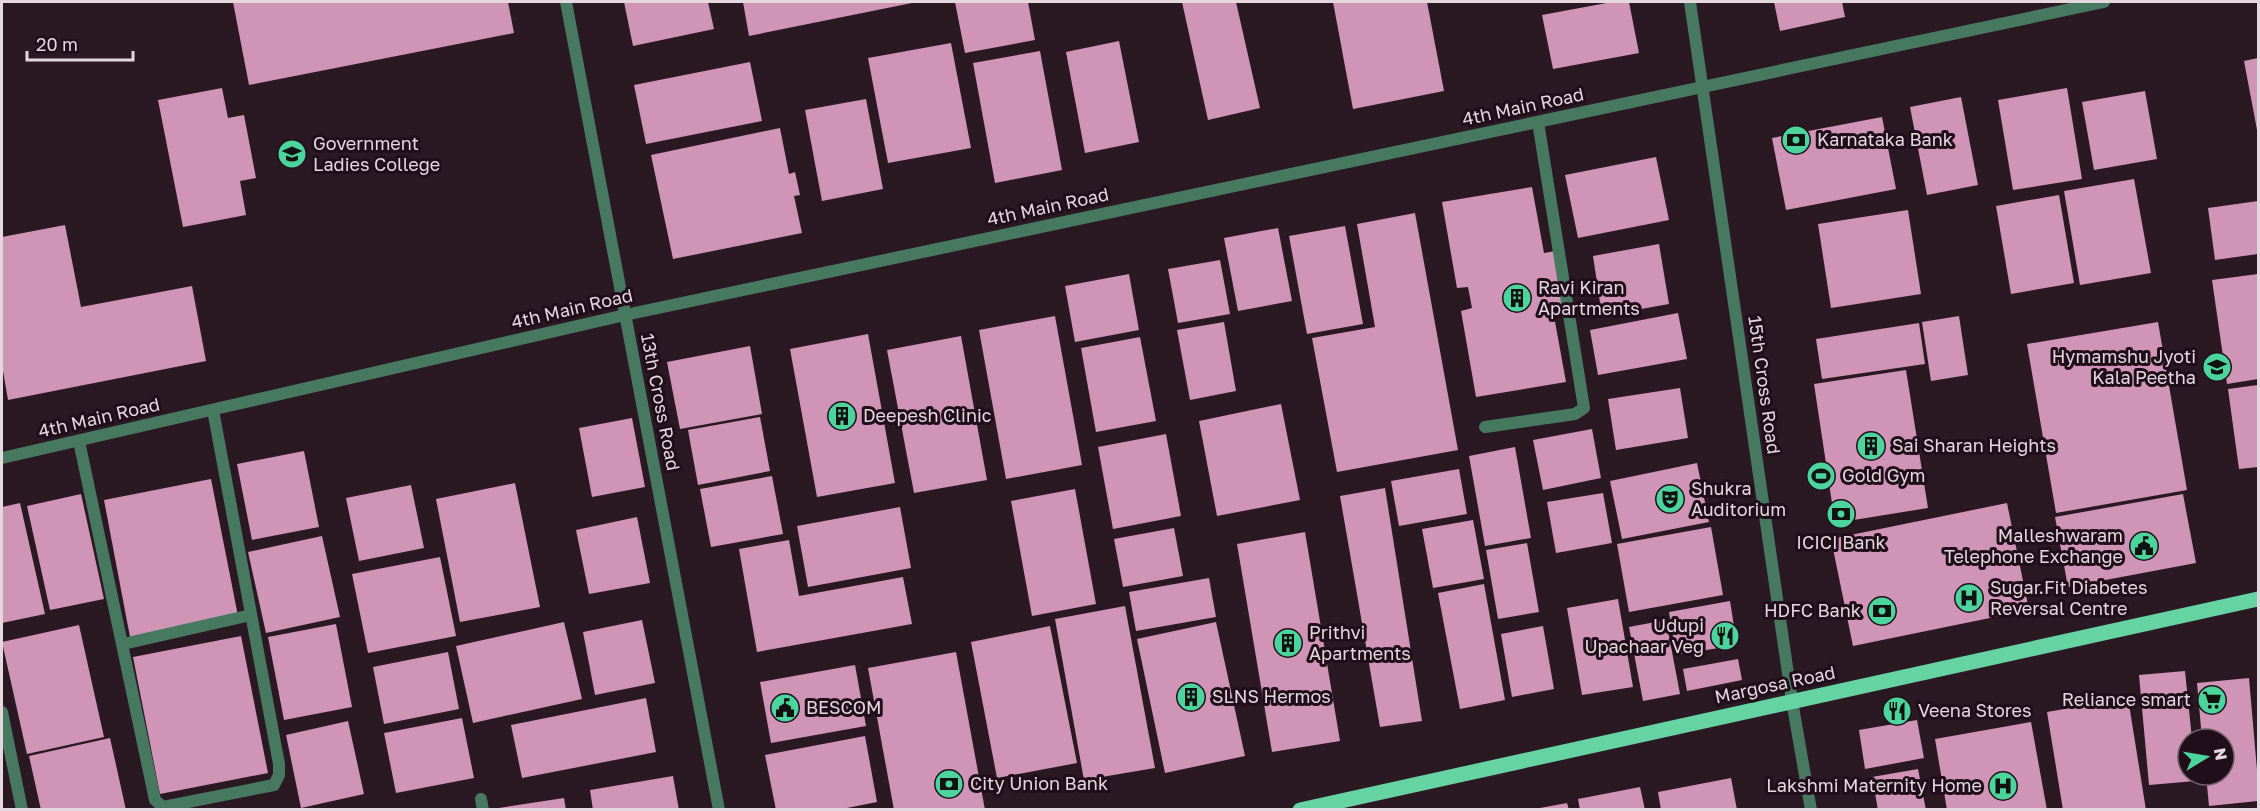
<svg xmlns="http://www.w3.org/2000/svg" width="2260" height="811" viewBox="0 0 2260 811" font-family="'Golos Text',sans-serif">
<rect width="100%" height="100%" fill="#2a1823"/>
<!-- building -->
<g fill="#d094b7">
<path d="M233,2H508L514,33L249,85Z"/>
<path d="M624,2H708L714,29L633,46Z"/>
<path d="M743,2H912V3L749,36Z"/>
<path d="M955,2H1028L1035,40L965,53Z"/>
<path d="M1182,2H1236L1260,108L1208,120Z"/>
<path d="M1333,2H1427L1444,91L1353,109Z"/>
<path d="M1612,2H1629L1639,53L1553,69L1542,15Z"/>
<path d="M1774,2H1842L1845,17L1780,31Z"/>
<path d="M1119,41L1139,142L1085,153L1066,52Z"/>
<path d="M951,43L971,148L888,163L868,58Z"/>
<path d="M1040,51L1062,170L995,183L973,63Z"/>
<path d="M2258,58V129L2257,130L2244,61Z"/>
<path d="M750,62L762,121L646,144L634,85Z"/>
<path d="M222,88L228,118L244,115L256,178L240,181L246,215L183,227L158,100Z"/>
<path d="M2067,88L2082,179L2013,190L1998,100Z"/>
<path d="M2145,91L2157,159L2094,170L2082,102Z"/>
<path d="M1961,97L1978,185L1927,195L1910,107Z"/>
<path d="M866,99L883,189L822,201L805,110Z"/>
<path d="M1882,117L1896,189L1786,210L1772,138Z"/>
<path d="M780,128L789,174L795,172L800,195L794,196L802,233L673,259L651,155Z"/>
<path d="M1656,157L1669,220L1578,238L1565,175Z"/>
<path d="M2134,179L2151,273L2080,285L2064,191Z"/>
<path d="M1532,187L1544,253L1555,251L1566,314L1554,316L1566,382L1476,397L1461,311L1472,308L1468,287L1457,288L1442,202Z"/>
<path d="M2059,195L2074,283L2011,294L1996,206Z"/>
<path d="M2258,201V254L2215,260L2208,208Z"/>
<path d="M1908,210L1921,294L1831,308L1818,224Z"/>
<path d="M1415,213L1458,450L1337,472L1312,338L1375,327L1357,224Z"/>
<path d="M65,225L81,307L192,286L206,361L8,400L2,365V237Z"/>
<path d="M1345,226L1363,324L1307,334L1289,236Z"/>
<path d="M1278,228L1292,301L1238,311L1224,238Z"/>
<path d="M1659,244L1669,304L1602,316L1593,256Z"/>
<path d="M1220,260L1230,314L1178,323L1168,269Z"/>
<path d="M1129,274L1139,330L1075,342L1065,286Z"/>
<path d="M2258,274V379L2227,384L2212,280Z"/>
<path d="M1678,313L1687,359L1598,375L1590,330Z"/>
<path d="M1055,316L1082,465L1006,479L979,330Z"/>
<path d="M1959,316L1968,375L1931,381L1922,322Z"/>
<path d="M1224,322L1236,391L1190,400L1177,330Z"/>
<path d="M2158,322L2187,490L2056,513L2027,344Z"/>
<path d="M1919,323L1925,364L1822,379L1816,339Z"/>
<path d="M868,334L895,483L817,497L790,349Z"/>
<path d="M961,336L987,480L914,493L887,350Z"/>
<path d="M1140,337L1156,421L1096,432L1081,348Z"/>
<path d="M750,346L762,414L680,429L667,362Z"/>
<path d="M1906,370L1928,508L1835,523L1814,384Z"/>
<path d="M2258,385V467L2239,469L2228,389Z"/>
<path d="M1680,388L1688,438L1616,450L1608,399Z"/>
<path d="M1281,404L1300,500L1217,516L1199,421Z"/>
<path d="M760,417L770,471L698,485L688,430Z"/>
<path d="M632,418L645,487L592,497L579,428Z"/>
<path d="M1592,429L1601,478L1543,490L1533,440Z"/>
<path d="M1166,434L1181,516L1113,529L1098,447Z"/>
<path d="M1515,447L1531,538L1485,546L1469,456Z"/>
<path d="M304,451L319,527L252,540L237,464Z"/>
<path d="M1697,463L1709,522L1622,539L1610,481Z"/>
<path d="M1459,469L1467,514L1399,526L1391,481Z"/>
<path d="M772,476L783,534L711,547L700,489Z"/>
<path d="M211,479L238,616L130,637L104,500Z"/>
<path d="M515,483L540,607L460,622L436,499Z"/>
<path d="M411,485L424,548L359,561L346,498Z"/>
<path d="M1385,488L1422,721L1380,727L1340,496Z"/>
<path d="M1075,489L1096,604L1032,616L1011,501Z"/>
<path d="M1603,493L1612,543L1556,553L1547,502Z"/>
<path d="M81,494L104,599L50,610L27,506Z"/>
<path d="M2183,494L2196,563L2068,587L2055,517Z"/>
<path d="M20,503L45,614L2,623V507Z"/>
<path d="M2007,503L2029,610L1853,646L1831,539Z"/>
<path d="M900,507L911,568L808,587L797,526Z"/>
<path d="M637,517L650,583L589,594L576,530Z"/>
<path d="M1473,520L1484,579L1433,588L1422,529Z"/>
<path d="M1711,527L1723,595L1629,612L1617,544Z"/>
<path d="M1174,528L1183,576L1123,587L1114,539Z"/>
<path d="M1305,532L1340,741L1272,752L1237,544Z"/>
<path d="M322,536L340,617L266,633L248,552Z"/>
<path d="M789,540L799,596L903,577L912,624L757,652L739,549Z"/>
<path d="M1527,543L1539,612L1498,619L1486,550Z"/>
<path d="M440,557L456,636L368,653L352,574Z"/>
<path d="M1209,578L1216,617L1136,631L1129,592Z"/>
<path d="M1484,584L1505,700L1460,709L1438,593Z"/>
<path d="M1618,599L1633,687L1582,695L1567,608Z"/>
<path d="M1730,601L1737,645L1676,655L1669,612Z"/>
<path d="M1125,606L1155,768L1084,780L1055,619Z"/>
<path d="M642,620L655,683L595,695L583,632Z"/>
<path d="M1666,620L1680,694L1643,701L1629,627Z"/>
<path d="M564,622L582,699L473,723L456,646Z"/>
<path d="M1216,622L1245,756L1165,773L1137,639Z"/>
<path d="M336,624L352,707L284,720L268,637Z"/>
<path d="M79,625L104,737L27,754L2,642Z"/>
<path d="M1050,626L1077,763L997,778L971,642Z"/>
<path d="M1543,626L1554,689L1512,697L1501,634Z"/>
<path d="M241,636L268,773L160,794L133,657Z"/>
<path d="M448,652L459,709L384,724L373,667Z"/>
<path d="M956,652L985,810H894L868,668Z"/>
<path d="M1738,659L1742,680L1687,691L1683,669Z"/>
<path d="M855,665L866,726L771,743L760,682Z"/>
<path d="M2185,671L2192,739H2188V775H2195V781L2149,785L2139,675Z"/>
<path d="M2249,678L2258,781V801L2209,806L2206,775H2224V739H2202L2197,683Z"/>
<path d="M646,698L656,752L522,778L511,725Z"/>
<path d="M2128,698L2146,810H2063L2047,712Z"/>
<path d="M462,718L474,778L396,793L384,733Z"/>
<path d="M1917,720L1924,758L1865,769L1859,730Z"/>
<path d="M348,721L364,794L301,808L286,735Z"/>
<path d="M2031,722L2047,810H1947L1935,739Z"/>
<path d="M865,736L877,802L837,810H776L765,755Z"/>
<path d="M110,738L126,810H41L29,756Z"/>
<path d="M1918,769L1926,810H1878L1872,777Z"/>
<path d="M673,776L679,810H593L590,790Z"/>
<path d="M1731,778L1737,810H1661L1658,792Z"/>
<path d="M1640,787L1645,810H1580L1578,799Z"/>
<path d="M564,798L566,810H499V808Z"/>
<path d="M1567,803L1569,810H1541L1540,808Z"/>
</g>
<g fill="none" stroke-linecap="round" stroke-linejoin="round">
<!-- minor -->
<g stroke="#477860" stroke-width="12">
<path d="M566,2L719,810"/>
<path d="M1485,427L1575,414L1584,408L1538,122"/>
<path d="M79,441L155,800L163,807L274,785L279,775V764L213,410"/>
<path d="M123,644L251,615"/>
<path d="M2,712L22,810"/>
<path d="M481,799L483,810"/>
</g>
<!-- tertiary -->
<g stroke="#477860" stroke-width="12">
<path d="M1690,2L1792,701L1811,810"/>
<path d="M2,458L625,315L2104,2"/>
</g>
<!-- primary -->
<path stroke="#66d3a2" stroke-width="15" d="M1300,810L2258,599"/>
</g>
<!-- icons -->
<defs>
<g id="bank-disc" transform="scale(1.5)"><circle r="9.5" fill="#4bd49b" stroke="#200f1a"/><path d="M-6-4H6V4H-6ZM0-2.3a2.3 2.3 0 1 0 0 4.6a2.3 2.3 0 1 0 0-4.6Z" fill="#111"/></g>
<g id="university-disc" transform="scale(1.5)"><circle r="9.5" fill="#4bd49b" stroke="#200f1a"/><path d="M0-5L7-2L0 1L-7-2ZM-4 1L0 2.5L4 1V4Q0 6-4 4Z" fill="#111"/></g>
<g id="building-disc" transform="scale(1.5)"><circle r="9.5" fill="#4bd49b" stroke="#200f1a"/><path d="M-4-6H4V6H1V3H-1V6H-4ZM-2.5-4.3h1.7v1.8h-1.7ZM.8-4.3h1.7v1.8H.8ZM-2.5-1h1.7V.8h-1.7ZM.8-1h1.7V.8H.8Z" fill="#111"/></g>
<g id="school-disc" transform="scale(1.5)"><circle r="9.5" fill="#4bd49b" stroke="#200f1a"/><path d="M0-5L7-2L0 1L-7-2ZM-4 1L0 2.5L4 1V4Q0 6-4 4Z" fill="#111"/></g>
<g id="stadium-disc" transform="scale(1.5)"><circle r="9.5" fill="#4bd49b" stroke="#200f1a"/><path d="M0-5a6.5 5 0 1 0 0 10a6.5 5 0 1 0 0-10ZM-3.5-1.8h7v3.6h-7Z" fill="#111"/></g>
<g id="theatre-disc" transform="scale(1.5)"><circle r="9.5" fill="#4bd49b" stroke="#200f1a"/><path d="M-5-5.5Q0-4 5-5.5V0Q5 5 0 6Q-5 5-5 0ZM-3.3-2.5H-1v1.5H-3.3ZM1-2.5H3.3v1.5H1ZM-2.8 1Q0 5.5 2.8 1Z" fill="#111"/></g>
<g id="civic-disc" transform="scale(1.5)"><circle r="9.5" fill="#4bd49b" stroke="#200f1a"/><path d="M-.6-6.5H3V-4.5H.6V-3L4-1V1h2V6H-6V1h2V-1L-.6-3ZM-1.2 2.5V6h2.4V2.5Z" fill="#111"/></g>
<g id="hospital-disc" transform="scale(1.5)"><circle r="9.5" fill="#4bd49b" stroke="#200f1a"/><path d="M-5-5h3v3.5h4V-5h3V5h-3V1.5h-4V5h-3Z" fill="#111"/></g>
<g id="restaurant-disc" transform="scale(1.5)"><circle r="9.5" fill="#4bd49b" stroke="#200f1a"/><path d="M-5-6h1v4h1v-4h1v4h1v-4h1v5L-1.5 .5V6h-2V.5L-5-1ZM5-6V6H3V1.5H1.5Q1.5-4 5-6Z" fill="#111"/></g>
<g id="supermarket-disc" transform="scale(1.5)"><circle r="9.5" fill="#4bd49b" stroke="#200f1a"/><path d="M-6-5.5h2.5l.6 2H6L4.5 2H-2.5L-4.4-4H-6ZM-1.5 3.2a1.3 1.3 0 1 0 .1 0ZM3 3.2a1.3 1.3 0 1 0 .1 0Z" fill="#111"/></g>
</defs>
<g fill-rule="evenodd">
<use href="#bank-disc" x="1796" y="140"/>
<use href="#university-disc" x="292" y="154"/>
<use href="#building-disc" x="1517" y="298"/>
<use href="#school-disc" x="2217" y="367"/>
<use href="#building-disc" x="842" y="416"/>
<use href="#building-disc" x="1871" y="446"/>
<use href="#stadium-disc" x="1821" y="476"/>
<use href="#theatre-disc" x="1670" y="499"/>
<use href="#bank-disc" x="1841" y="514"/>
<use href="#civic-disc" x="2144" y="546"/>
<use href="#hospital-disc" x="1969" y="598"/>
<use href="#bank-disc" x="1882" y="611"/>
<use href="#restaurant-disc" x="1725" y="636"/>
<use href="#building-disc" x="1288" y="643"/>
<use href="#building-disc" x="1191" y="697"/>
<use href="#supermarket-disc" x="2212" y="700"/>
<use href="#civic-disc" x="785" y="708"/>
<use href="#restaurant-disc" x="1897" y="711"/>
<use href="#bank-disc" x="949" y="784"/>
<use href="#hospital-disc" x="2003" y="786"/>
</g>
<g text-anchor="middle" stroke-width="6" stroke-linejoin="round" paint-order="stroke">
<!-- street labels -->
<g font-size="18" fill="#e4d7de" stroke="#200f1a">
<text transform="translate(1523 107) rotate(-12)" y="6">4th Main Road</text>
<text transform="translate(1048 207) rotate(-12)" y="6">4th Main Road</text>
<text transform="translate(572 309) rotate(-13)" y="6">4th Main Road</text>
<text transform="translate(1764 385) rotate(82)" y="6">15th Cross Road</text>
<text transform="translate(660 402) rotate(79)" y="6">13th Cross Road</text>
<text transform="translate(99 418) rotate(-13)" y="6">4th Main Road</text>
<text transform="translate(1775 685) rotate(-12)" y="6">Margosa Road</text>
</g>
<!-- poi labels -->
<g font-size="18" fill="#e4d7de" stroke="#200f1a" text-anchor="start">
<text x="1817" y="146">Karnataka Bank</text>
<text x="313" y="150">Government<tspan x="313" dy="21">Ladies College</tspan></text>
<text x="1538" y="294">Ravi Kiran<tspan x="1538" dy="21">Apartments</tspan></text>
<text x="2196" y="363" text-anchor="end">Hymamshu Jyoti<tspan x="2196" dy="21">Kala Peetha</tspan></text>
<text x="863" y="422">Deepesh Clinic</text>
<text x="1892" y="452">Sai Sharan Heights</text>
<text x="1842" y="482">Gold Gym</text>
<text x="1691" y="495">Shukra<tspan x="1691" dy="21">Auditorium</tspan></text>
<text x="2123" y="542" text-anchor="end">Malleshwaram<tspan x="2123" dy="21">Telephone Exchange</tspan></text>
<text x="1841" y="549" text-anchor="middle">ICICI Bank</text>
<text x="1990" y="594">Sugar.Fit Diabetes<tspan x="1990" dy="21">Reversal Centre</tspan></text>
<text x="1861" y="617" text-anchor="end">HDFC Bank</text>
<text x="1704" y="632" text-anchor="end">Udupi<tspan x="1704" dy="21">Upachaar Veg</tspan></text>
<text x="1309" y="639">Prithvi<tspan x="1309" dy="21">Apartments</tspan></text>
<text x="1212" y="703">SLNS Hermos</text>
<text x="2191" y="706" text-anchor="end">Reliance smart</text>
<text x="806" y="714">BESCOM</text>
<text x="1918" y="717">Veena Stores</text>
<text x="970" y="790">City Union Bank</text>
<text x="1982" y="792" text-anchor="end">Lakshmi Maternity Home</text>
</g>
</g>
<!-- border -->
<rect width="2260" height="811" fill="none" stroke="#e4d7de" stroke-width="6"/>
<!-- north arrow -->
<g transform="translate(2206 757) rotate(79)"><circle r="28" fill="#200f1a" stroke="#6e5f68" stroke-width="1.5"/>
<path d="M0-4.5L10 22L0 15L-10 22Z" fill="#4bd49b"/>
<text y="-9" font-size="16" font-weight="bold" text-anchor="middle" fill="#e4d7de">N</text>
</g>
<!-- scale -->
<path d="M27 51v9h106v-9" fill="none" stroke="#e4d7de" stroke-width="3"/>
<text x="36" y="51" font-size="18" fill="#e4d7de" stroke="#200f1a" stroke-width="4.5" paint-order="stroke">20 m</text>
</svg>
